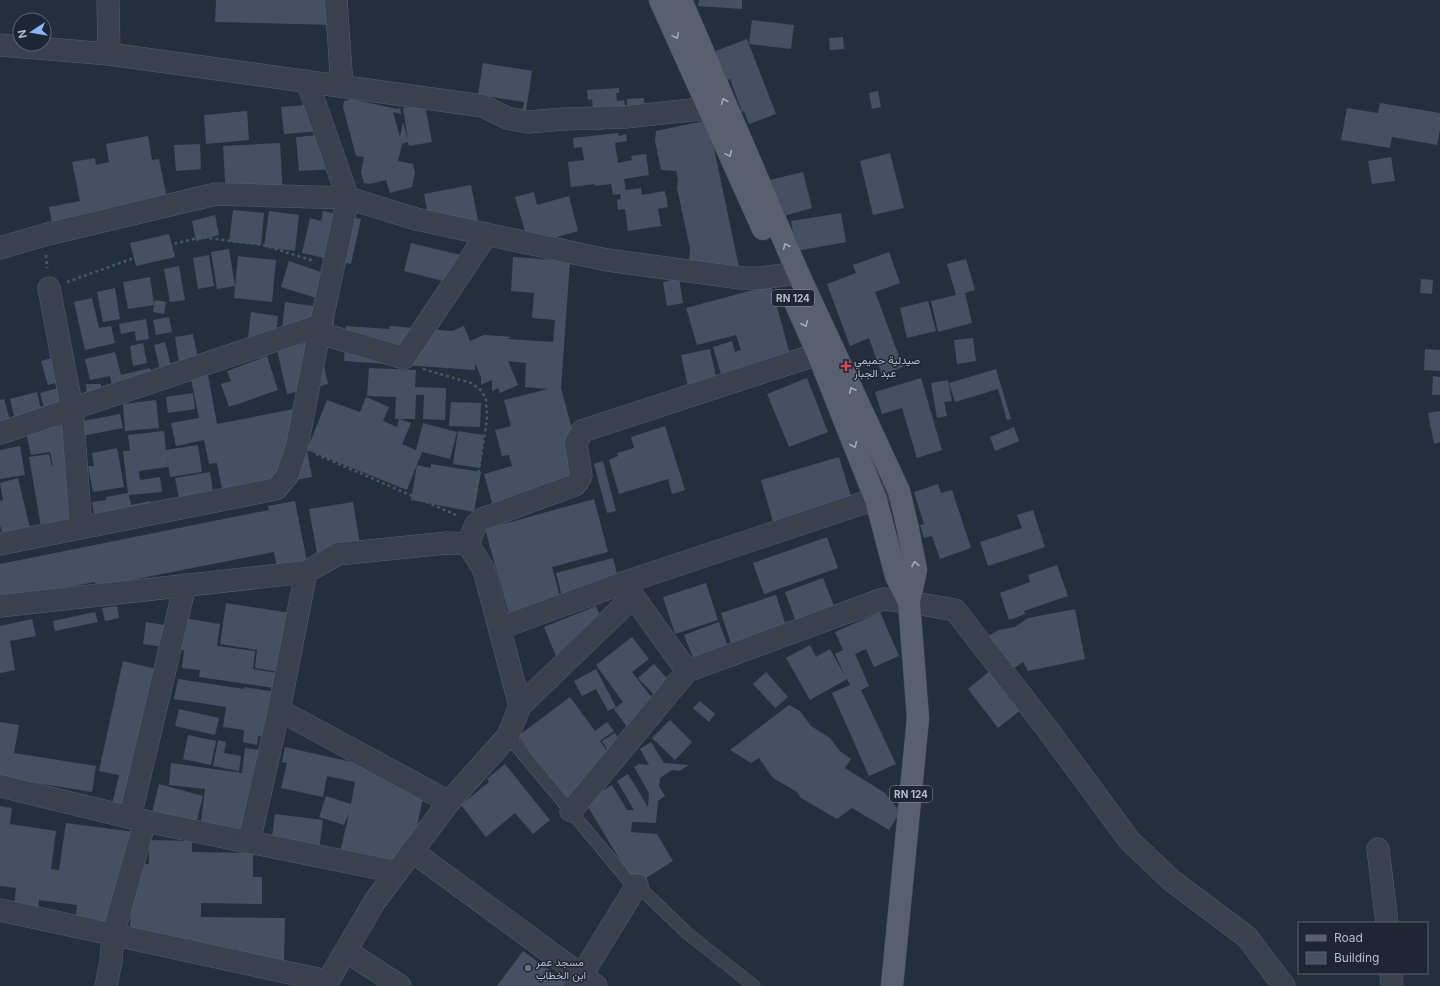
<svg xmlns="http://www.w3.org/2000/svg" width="1440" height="986" viewBox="0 0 1440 986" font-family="Inter,Vazirmatn,sans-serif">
<rect width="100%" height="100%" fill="#242f3e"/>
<!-- building -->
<g fill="#455162">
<path d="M216,0H338L337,25L215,22Z"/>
<path d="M699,0H742V9L698,6Z"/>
<path d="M752,20L794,25L791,49L749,44Z"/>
<path d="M843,37L844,49L830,50L829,38Z"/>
<path d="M747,39L776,114L749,124L744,111L742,112L730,79L719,83L708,54Z"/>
<path d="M483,63L532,71L525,118H521L524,102L478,95Z"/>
<path d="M619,88V93H616L617,101L624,100L625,106H627V99L644,98L645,126L595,130L592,99L588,100L587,90Z"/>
<path d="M878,91L881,107L872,109L869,93Z"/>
<path d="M351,99L397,109L400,108L401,114L393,112L400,137L403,122L408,140L403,108L425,105L432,142L409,146L408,142L402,144L398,161L413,164L415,173L412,187L390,193L386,180L370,184L364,183L361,172L364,157L356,156L343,107L344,101Z"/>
<path d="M1380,103L1440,113V130L1437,145L1392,137L1390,148L1341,140L1347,108L1378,113Z"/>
<path d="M318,104L320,131L284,134L281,107Z"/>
<path d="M247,111L249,140L206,144L204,115Z"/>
<path d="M708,120L739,267L689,262L690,249L677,188L678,180L676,171L661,170L655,141L656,131Z"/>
<path d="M618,133L619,136L626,134L627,141L615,143L618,163L632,160L631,156L646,154L649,175L624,179L626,190L641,188L642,195L665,191L668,207L658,209L661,226L628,231L625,209L618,210L617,200L621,199L620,194L613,195L611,184L595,186V184L571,187L568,162L584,160L582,147L574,148L573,138Z"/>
<path d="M334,134L336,169L299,171L296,137Z"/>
<path d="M148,136L152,160L159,159L169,208L55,237L49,207L80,201L72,162L95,158L96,165L109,162L106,144Z"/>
<path d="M280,143L283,194L226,197L223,146Z"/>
<path d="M200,144L201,169L176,171L174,145Z"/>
<path d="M890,153L904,208L873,215L860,161Z"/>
<path d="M1391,157L1395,181L1372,184L1368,161Z"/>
<path d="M803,172L812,208L780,217L770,180Z"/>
<path d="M471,185L478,220L431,229L424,194Z"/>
<path d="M534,192L537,205L569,196L578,231L529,245L515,197Z"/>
<path d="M233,210L264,213L261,245L229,242Z"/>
<path d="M269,211L299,215L295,251L264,247Z"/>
<path d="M323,211L361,219L351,264L302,253L310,218L321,221Z"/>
<path d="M841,213L846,242L796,251L791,221Z"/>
<path d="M215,215L219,235L196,241L192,221Z"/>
<path d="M169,234L175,257L136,266L130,243Z"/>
<path d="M411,243L473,258L466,287L404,271Z"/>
<path d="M229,249L235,286L217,289L211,252Z"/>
<path d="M889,252L900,283L875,292L903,367L882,375L869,338L850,346L827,284L856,273L853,265Z"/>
<path d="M209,255L214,286L198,289L193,258Z"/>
<path d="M238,256L276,260L272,302L234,298Z"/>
<path d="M513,257L570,261L561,388L588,488L495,513L484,474L512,466L509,455L502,456L495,430L511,426L504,400L548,389L525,387L526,363L508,361L518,385L500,393L498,388L492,391V380L481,385V377L475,363V370L344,361L346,326L389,329L390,326L452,331L464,326L470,341L484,335L512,337L507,339L553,342L555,320L532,318L534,293L511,291Z"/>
<path d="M966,259L975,290L965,293L972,323L938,332L931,301L956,295L947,264Z"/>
<path d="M289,261L324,273L339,274L332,337L282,330L285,302L320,307L316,298L281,287Z"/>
<path d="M179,266L185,300L170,302L164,269Z"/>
<path d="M150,277L154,304L155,300L166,302L164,314L153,312L154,305L128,309L123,282Z"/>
<path d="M679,278L683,303L667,306L663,282Z"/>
<path d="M1421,279L1433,280L1432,294L1420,293Z"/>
<path d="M771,285L794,369L725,388L713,347L732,341L735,352L741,350L736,335L697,345L686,308Z"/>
<path d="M115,288L120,319L103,322L97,292Z"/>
<path d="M92,298L99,328L111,326L115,343L85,350L74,302Z"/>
<path d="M928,301L936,331L907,338L900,308Z"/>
<path d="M251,312L278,316L275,341L248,338Z"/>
<path d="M169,317L172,332L156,335L153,320Z"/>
<path d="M146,319L149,339L136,341L135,331L121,334L119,324Z"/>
<path d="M193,334L199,364L180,367L175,337Z"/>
<path d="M973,338L976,361L957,364L954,340Z"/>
<path d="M318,340L328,384L287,394L277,350Z"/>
<path d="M165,342L174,378L163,381L154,345Z"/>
<path d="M143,343L147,363L133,366L130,346Z"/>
<path d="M710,349L719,390L690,396L681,355Z"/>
<path d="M1425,349L1440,350V371L1424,370Z"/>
<path d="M115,352L121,375L150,368L154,385L114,394L110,376L90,380L85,359Z"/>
<path d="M66,354L80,410L47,419L40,393L65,386L64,381L48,385L41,361Z"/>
<path d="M267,356L278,390L229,407L221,384L231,381L227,371Z"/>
<path d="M369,368L416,370L415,387L446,388L445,420L423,419L424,395H416L415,419H395L396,397L367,396Z"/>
<path d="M996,369L1011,419L1007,420L998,389L955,402L949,383Z"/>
<path d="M208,375L217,424L299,408L312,477L223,494L217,463L209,464L204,440L176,446L171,423L199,418L191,379Z"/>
<path d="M1433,376L1440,377V395H1432Z"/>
<path d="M807,378L828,432L789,447L767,394Z"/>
<path d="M921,378L942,450L917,458L902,408L882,414L875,392Z"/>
<path d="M948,380L952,401L944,402L947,416L937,418L931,383Z"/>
<path d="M86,384H101V403L87,404Z"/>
<path d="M37,392L43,418L16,424L10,399Z"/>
<path d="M193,393L195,409L168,413L166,397Z"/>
<path d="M366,397L389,407L383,421L397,427L399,419L411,423L402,444L416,450L423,423L457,432L450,459L422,452L407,490L307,450L327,400L360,412Z"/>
<path d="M4,399L12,427L0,431V400Z"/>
<path d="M156,400L159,428L125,431L123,404Z"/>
<path d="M451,402L481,403L480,427L449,426Z"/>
<path d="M1440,411V442L1434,444L1428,413Z"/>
<path d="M120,414L123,428L71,438L86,519L41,527L29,457L49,454L52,466H53L50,452L31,455L26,432Z"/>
<path d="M665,426L685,490L672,494L668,479L619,494L609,460L618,456L617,453L634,448L631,437Z"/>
<path d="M1014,427L1019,441L995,451L990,437Z"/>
<path d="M164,431L166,450L198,445L202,472L170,477L167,458L168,467L139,471L140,480L160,477L162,492L129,495L131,505L150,501L152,509L95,519L92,502L106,500V497L128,493L123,451H130L128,435Z"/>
<path d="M458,431L484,435L480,468L453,464Z"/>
<path d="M20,446L25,475L0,479V450Z"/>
<path d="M117,448L124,487L93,492L88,466H94L92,453Z"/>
<path d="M839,457L855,509L776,532L761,480Z"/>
<path d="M603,461L616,511L607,513L594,464Z"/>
<path d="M431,464L481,472L474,512L411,500L417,465L431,468Z"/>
<path d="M210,472L214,498L180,504L175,478Z"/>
<path d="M18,478L30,528L3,535L0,525V501L3,500L0,483Z"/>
<path d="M938,484L941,493L952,490L971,548L940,559L932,536L924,538L920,525L924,524L914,492Z"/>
<path d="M594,499L608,552L552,567L563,608L511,622L485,529Z"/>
<path d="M295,501L307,562L277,568L274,552L96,587L95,582L0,600V564L269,510L268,506Z"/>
<path d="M353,502L360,545L317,553L309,509Z"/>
<path d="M1033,510L1045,547L988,566L980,542L1022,528L1017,515Z"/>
<path d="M827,537L838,568L764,594L753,563Z"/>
<path d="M613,558L622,593L565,608L556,573Z"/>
<path d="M1057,565L1068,596L1024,611L1025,614L1009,620L1000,593L1030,582L1028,575Z"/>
<path d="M823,578L838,616L799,630L785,592Z"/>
<path d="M706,583L718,620L675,634L663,597Z"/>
<path d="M776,595L789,635L734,653L721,613Z"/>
<path d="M226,603L303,615L284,740L258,736L257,745L243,742L244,730L223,727L226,707L174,699L178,679L244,689V687L282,693L285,673L255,668L257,650L220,644Z"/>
<path d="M117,606L119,618L105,621L102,608Z"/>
<path d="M596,606L606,629L556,656L544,627Z"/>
<path d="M1075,609L1085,659L1028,671L1023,662L1005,674L983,640L998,630L1015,627L1028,618Z"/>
<path d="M95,612L98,622L55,631L53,621Z"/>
<path d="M880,612L899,656L874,667L866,649L855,654L869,686L861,690L896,764L869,776L832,693L850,685L847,679L810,700L786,658L810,645L816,657L830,649L845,676L835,654L843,650L835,632Z"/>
<path d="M183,618L220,624L217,646L255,651L253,669L283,674L281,689L199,677L200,670L182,668L184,650L143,644L146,622L181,628Z"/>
<path d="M32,619L36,636L10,641L15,670L0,673V626Z"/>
<path d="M719,622L730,652L696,665L684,635Z"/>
<path d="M632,637L649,659L632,672L652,698L644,704L655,718L633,735L614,709L623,702L596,665Z"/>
<path d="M123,661L168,672L136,815L111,809L119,775L99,771Z"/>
<path d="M654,664L677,689L662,703L638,678Z"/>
<path d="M596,669L616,707L608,711L596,689L582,696L574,681Z"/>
<path d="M991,670L1022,709L998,728L968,689Z"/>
<path d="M766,672L788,697L775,708L753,684Z"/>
<path d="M570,697L595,731L607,722L614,731L600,741L619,768L569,805L518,736Z"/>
<path d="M700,701L715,714L709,722L693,708Z"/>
<path d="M789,705L800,711L811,726L830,738L840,751L851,759L845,768L885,793L900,812L889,830L852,808L837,819L801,798L797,792L773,778L759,758L751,763L730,750Z"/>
<path d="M179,709L219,718L215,735L175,726Z"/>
<path d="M670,720L692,742L675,760L652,738Z"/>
<path d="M0,722L19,725L14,753L96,766L92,792L0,777Z"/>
<path d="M615,733L627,753L614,760L602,741Z"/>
<path d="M188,735L216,741L211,765L183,759Z"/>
<path d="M218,740L226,742L224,753L241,756L239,771L213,766Z"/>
<path d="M651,742L664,763L689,765L679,771L672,770L660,778L659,786L665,796L658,801L656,823L632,822L631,832L657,834L673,861L635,885L585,802L612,785L627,810H634L617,781L628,774L648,807L649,793L634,767L639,764L649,765L640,749Z"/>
<path d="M285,747L427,779L408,868L340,853L349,813L344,825L319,817L326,796L351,804L355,782L327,776L323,797L281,788L287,763L282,762Z"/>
<path d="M245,748L274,752L262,839L200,830L205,789L169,785L171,763L242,773Z"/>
<path d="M505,764L550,820L533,834L515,813L486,837L461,805L489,782L487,779Z"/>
<path d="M159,784L203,796L195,828L151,817Z"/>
<path d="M0,806L12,808L10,824L56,831L51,869L59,870L66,823L134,832L119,929L75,923L77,905L39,900L38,908L14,905L16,888L0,886Z"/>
<path d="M275,814L323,820L319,850L271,844Z"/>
<path d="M149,840L192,841V852L253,853V877H262V904L201,903V917L285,918L284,961L237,954V949L192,948V939L130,938L131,864H149Z"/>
<path d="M523,951L571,986H497Z"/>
</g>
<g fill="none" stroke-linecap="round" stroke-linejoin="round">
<!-- lane casing -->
<g stroke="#565f6c" stroke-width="13">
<path id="lane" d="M508,736L628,880L637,885L687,933L754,986"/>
</g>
<!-- street casing -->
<g stroke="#565f6c" stroke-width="23">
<g id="street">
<path d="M108,0L109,54"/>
<path d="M336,0L342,86"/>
<path d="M0,45L109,54L483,106L507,118L528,122L564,119L626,117L709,108"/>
<path d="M0,248L44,235L216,194L348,198L416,219L607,260L741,278H761L798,273"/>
<path d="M49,288L72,409L81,528"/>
<path d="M319,333L404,358L487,234"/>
<path d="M0,433L321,325"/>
<path d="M0,544L276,489L287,476L297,446L319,333L348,198L307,81"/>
<path d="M468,544L476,524L482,519L575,485L581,476L576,443L582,431L818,354"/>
<path d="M306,572L279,710L449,802"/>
<path d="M625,585L687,671"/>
<path d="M0,606L306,572L338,554L447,543L468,544L484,570L520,706L508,736L449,802L375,901L325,986"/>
<path d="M500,628L623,583L899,491"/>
<path d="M520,706L633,597"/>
<path d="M0,786L145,821L397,872"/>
<path d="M571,811L687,671L883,599L909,602L955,610L1048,730L1129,840L1171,880L1247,937L1284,986"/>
<path d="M130,817L185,585"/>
<path d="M249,842L279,710"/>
<path d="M1378,849L1387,923"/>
<path d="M412,851L596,986"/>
<path d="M0,910L327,981"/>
<path d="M346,951L400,986"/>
<path d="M1391,973L1392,986"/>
<path d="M106,986L111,961L113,935L145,821"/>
<path d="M575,986L637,885"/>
</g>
</g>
<!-- primary casing -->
<g stroke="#414a57" stroke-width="23">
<g id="primary">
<path d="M660,0L763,229"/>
<path d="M681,0L798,273L899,491L908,529L916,570L909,602L918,718L892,986"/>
<path d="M795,302L818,354L876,500L896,576L909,602"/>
</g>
</g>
<!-- path -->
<g stroke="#44595c" stroke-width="2.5" stroke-dasharray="3 3" stroke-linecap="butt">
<path d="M46,255L47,268"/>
<path d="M67,282L173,244L201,237L263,245L314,261"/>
<path d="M423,369L471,383L482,391L486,400L487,419L475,495V500"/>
<path d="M316,454L456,515"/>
</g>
<!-- lane -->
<use href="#lane" stroke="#38414e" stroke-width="12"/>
<!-- street -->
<use href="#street" stroke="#38414e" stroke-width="22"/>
<!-- primary -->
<use href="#primary" stroke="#56606e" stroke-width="22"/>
</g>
<!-- one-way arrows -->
<defs><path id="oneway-chevron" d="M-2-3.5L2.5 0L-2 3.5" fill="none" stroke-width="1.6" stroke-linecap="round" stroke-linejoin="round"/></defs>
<g stroke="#a1aab7">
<use href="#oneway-chevron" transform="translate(676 36) rotate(66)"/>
<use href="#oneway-chevron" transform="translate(724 101) rotate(-113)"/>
<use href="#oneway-chevron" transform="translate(729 154) rotate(66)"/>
<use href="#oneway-chevron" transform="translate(786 246) rotate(-113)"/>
<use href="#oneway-chevron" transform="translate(805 324) rotate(67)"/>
<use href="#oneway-chevron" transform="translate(852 390) rotate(-115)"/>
<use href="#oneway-chevron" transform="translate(854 445) rotate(68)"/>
<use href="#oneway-chevron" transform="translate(915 564) rotate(-99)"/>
</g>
<!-- markers -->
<path fill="#e0444e" stroke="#1d2633" stroke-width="1.5" d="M844 360h4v4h4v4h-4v4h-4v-4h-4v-4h4z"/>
<circle fill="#6b7280" stroke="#1d2633" stroke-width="1.5" cx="528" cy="968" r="4"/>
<g text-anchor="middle" stroke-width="3" stroke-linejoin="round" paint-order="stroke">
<!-- shield labels -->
<g fill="#1d2633" stroke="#878f9c" stroke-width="1">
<rect x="772" y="290" width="42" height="16" rx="3"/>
<rect x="890" y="786" width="42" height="16" rx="3"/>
</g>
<g font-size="10" font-weight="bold" fill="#b4bcc9">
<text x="793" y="302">RN 124</text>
<text x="911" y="798">RN 124</text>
</g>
<!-- poi labels -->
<g font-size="11" fill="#b4bcc9" stroke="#1d2633" text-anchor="start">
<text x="854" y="364">صيدلية حميمي<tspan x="854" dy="13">عبد الجبار</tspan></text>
<text x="536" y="966">مسجد عمر<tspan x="536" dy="13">ابن الخطاب</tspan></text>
</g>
</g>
<!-- legend -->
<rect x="1298" y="922" width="130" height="52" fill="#1d2633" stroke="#59626f"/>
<rect x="1306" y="935" width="20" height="6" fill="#56606e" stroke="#59626f"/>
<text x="1334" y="942" font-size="12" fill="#b4bcc9">Road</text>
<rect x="1306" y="952" width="20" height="12" fill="#455162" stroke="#59626f"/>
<text x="1334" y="962" font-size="12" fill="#b4bcc9">Building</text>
<!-- north arrow -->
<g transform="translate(32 32) rotate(258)"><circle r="19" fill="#1d2633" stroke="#59626f"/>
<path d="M0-3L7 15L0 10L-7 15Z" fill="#8ab4f8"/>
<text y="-6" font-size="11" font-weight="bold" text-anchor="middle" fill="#b4bcc9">N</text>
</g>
</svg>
